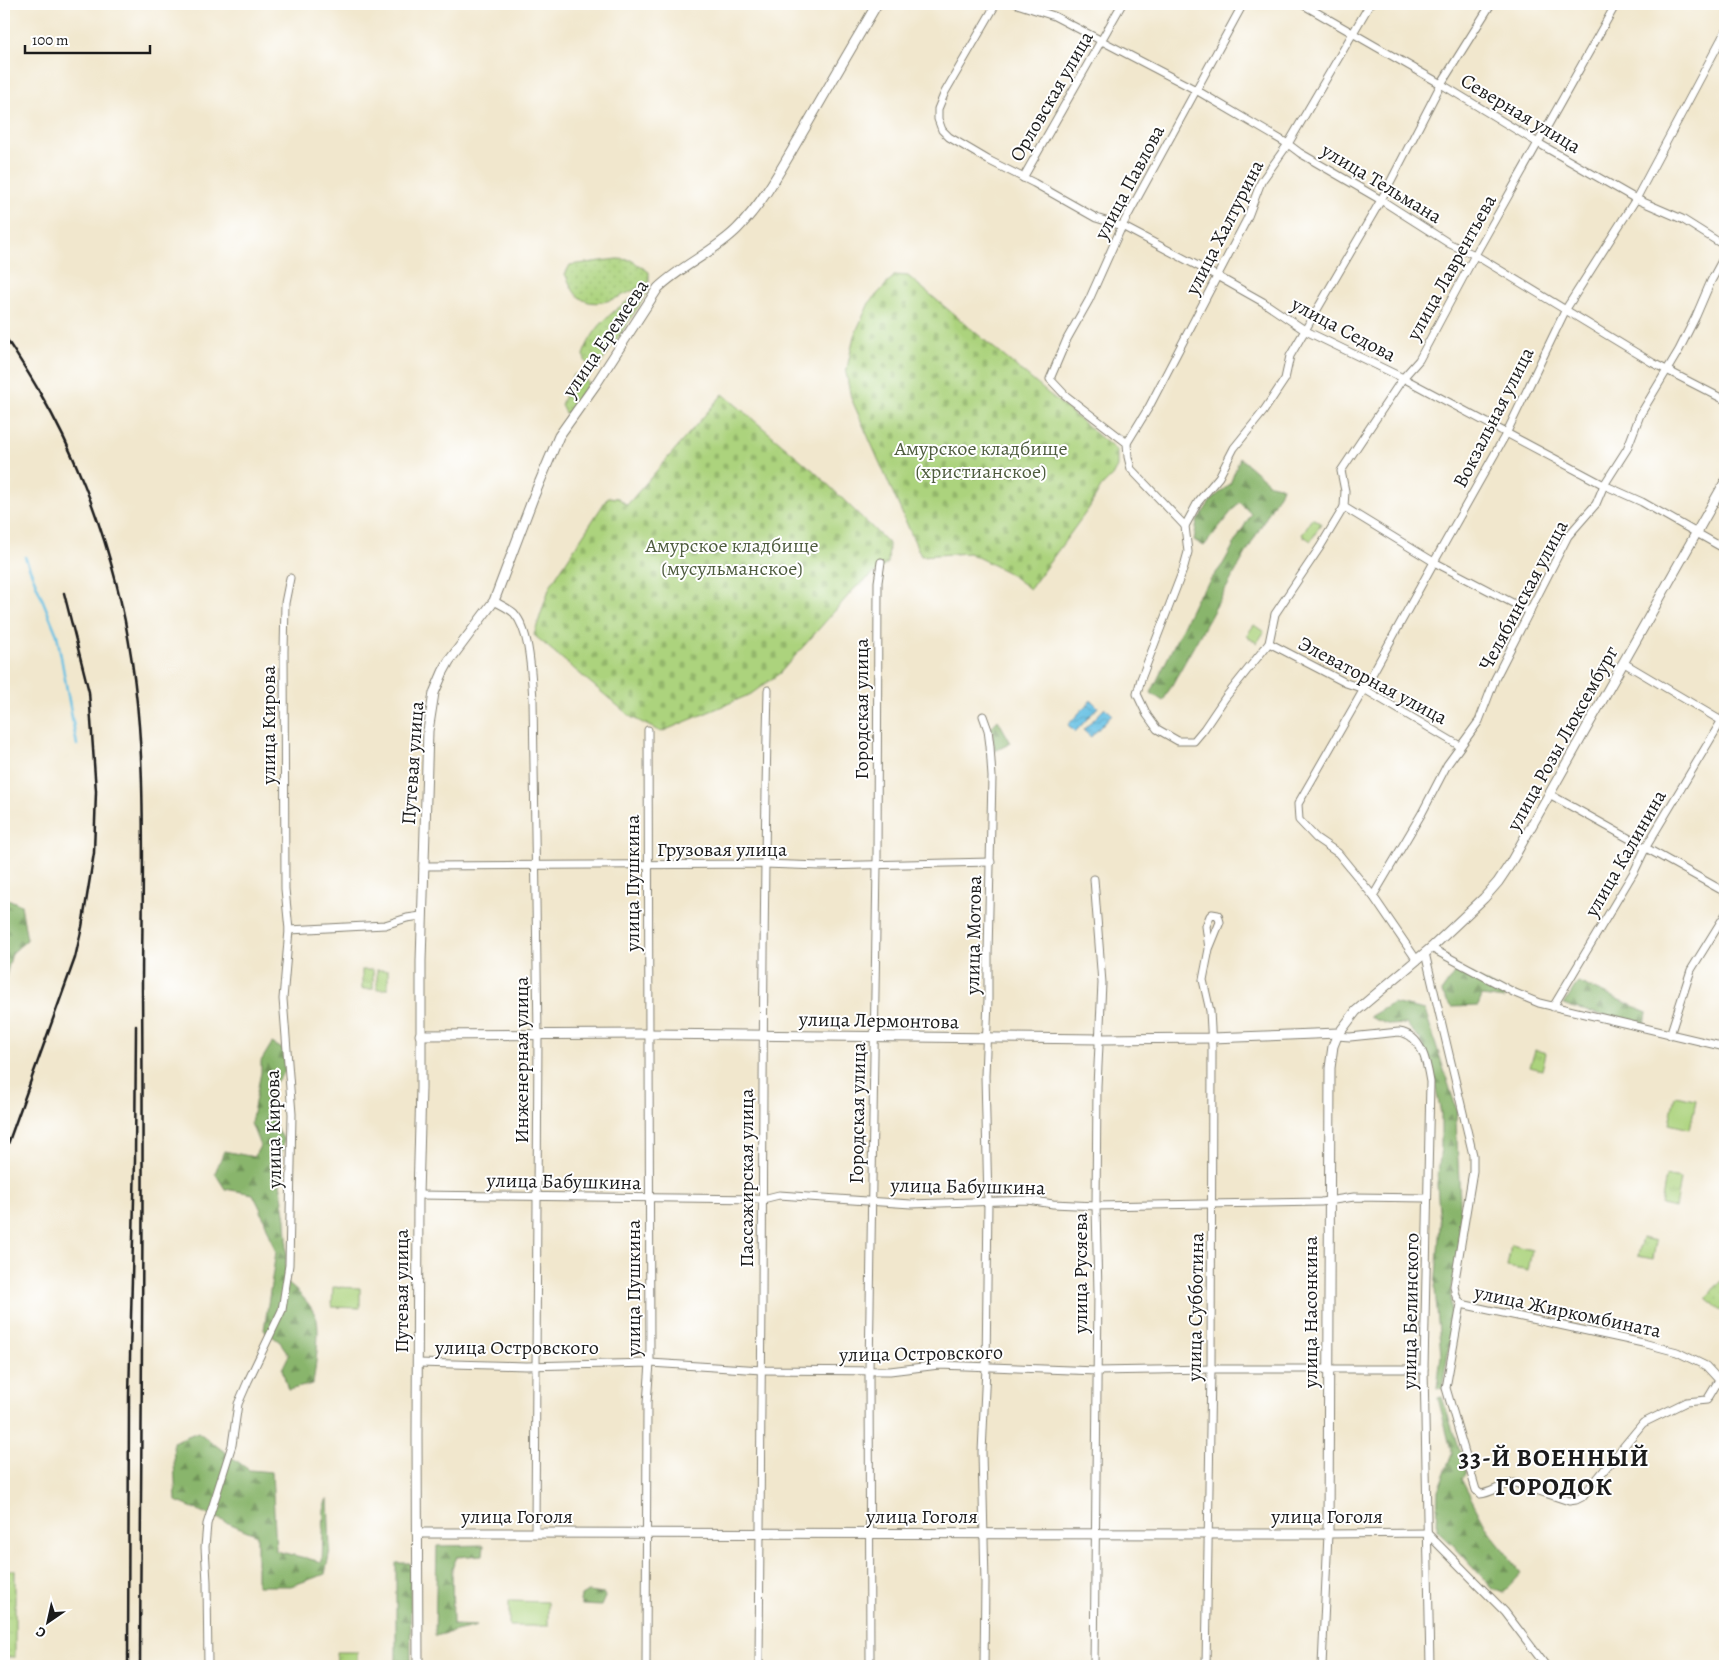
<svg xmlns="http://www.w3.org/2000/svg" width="1729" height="1670" viewBox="0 0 1729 1670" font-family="Alegreya,serif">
<defs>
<pattern id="grass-dots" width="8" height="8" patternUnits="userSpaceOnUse" patternTransform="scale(1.25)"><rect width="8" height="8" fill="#acd37d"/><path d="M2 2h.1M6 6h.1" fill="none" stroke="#93b56b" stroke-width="1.8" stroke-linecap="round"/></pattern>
<pattern id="forest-firs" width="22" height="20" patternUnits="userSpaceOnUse" patternTransform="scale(1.25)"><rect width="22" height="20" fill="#89b56c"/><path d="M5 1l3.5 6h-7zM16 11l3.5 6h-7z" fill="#6f9258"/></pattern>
<pattern id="wetland-marsh" width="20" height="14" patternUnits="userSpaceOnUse" patternTransform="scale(1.25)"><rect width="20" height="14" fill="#acd37d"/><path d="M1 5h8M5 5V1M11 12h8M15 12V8" fill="none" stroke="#93b56b"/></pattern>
<pattern id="cemetery-stones" width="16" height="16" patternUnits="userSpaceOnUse" patternTransform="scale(1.25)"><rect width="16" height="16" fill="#acd37d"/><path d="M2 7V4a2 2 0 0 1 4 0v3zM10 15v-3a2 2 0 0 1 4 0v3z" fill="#93b56b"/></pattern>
<pattern id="park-tufts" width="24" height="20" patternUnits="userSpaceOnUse" patternTransform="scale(1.25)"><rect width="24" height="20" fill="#acd37d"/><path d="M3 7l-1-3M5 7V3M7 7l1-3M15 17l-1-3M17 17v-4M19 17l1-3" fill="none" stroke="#93b56b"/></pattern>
<pattern id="water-waves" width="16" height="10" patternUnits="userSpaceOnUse" patternTransform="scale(1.25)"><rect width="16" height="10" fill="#67c1e4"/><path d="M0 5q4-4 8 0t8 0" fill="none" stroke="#59a5c3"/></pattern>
</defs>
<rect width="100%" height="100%" fill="#fff"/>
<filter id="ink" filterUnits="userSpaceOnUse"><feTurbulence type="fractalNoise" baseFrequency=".02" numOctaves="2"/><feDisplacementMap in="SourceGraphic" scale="10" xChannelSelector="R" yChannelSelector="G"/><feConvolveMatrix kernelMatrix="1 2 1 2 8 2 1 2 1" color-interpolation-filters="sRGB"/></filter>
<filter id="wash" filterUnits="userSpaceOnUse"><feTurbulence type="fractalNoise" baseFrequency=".0096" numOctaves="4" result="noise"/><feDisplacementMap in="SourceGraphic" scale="20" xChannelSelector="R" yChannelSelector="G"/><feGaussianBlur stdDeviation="1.12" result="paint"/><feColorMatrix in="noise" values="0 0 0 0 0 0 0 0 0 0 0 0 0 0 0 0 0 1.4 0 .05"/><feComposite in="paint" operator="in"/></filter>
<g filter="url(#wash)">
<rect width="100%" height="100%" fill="#f1e7cd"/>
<!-- grass -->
<g fill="url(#grass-dots)" stroke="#64784c">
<path d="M617,259L631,260L649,272V282C631,291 597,313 579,297C572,292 569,281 565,274L570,265Z"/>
<path d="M650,288V289L598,368L596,369L586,362L583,355C594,323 621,303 650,288Z"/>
<path d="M576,374L585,378L588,384L567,413H565L561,405L573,375Z"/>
<path d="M1725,1276V1314L1706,1298Z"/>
</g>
<!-- forest -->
<g fill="url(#forest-firs)" stroke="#526844">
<path d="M1240,458L1270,484L1283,487L1163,701L1151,693L1196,599L1223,564L1251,514L1239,502L1204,546L1194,540L1197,521L1212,499L1230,484Z"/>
<path d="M998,720L1011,743L995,751L991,727Z"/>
<path d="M4,897L21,905L27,940L12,953L5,980Z"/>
<path d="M1455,972H1465L1506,993L1504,999L1482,996L1478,1006L1451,1007L1441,992Z"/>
<path d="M1578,982L1647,1012L1645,1026L1563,1005Z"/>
<path d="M1393,1003L1425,1010L1457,1111L1456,1120L1460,1201V1240L1451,1289V1337L1442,1389L1437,1388L1441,1355L1435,1289L1440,1225L1437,1184L1441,1147V1114L1433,1073L1420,1039L1406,1024L1390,1025L1369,1017Z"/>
<path d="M272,1043L284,1050L285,1072L269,1089L272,1120L284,1140L278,1171L286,1219L287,1239L285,1281C297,1291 310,1302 316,1317C321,1327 315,1371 313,1384L288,1390L282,1369L289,1355L280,1342L264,1330L276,1252L260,1208L253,1194L225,1189L215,1173L224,1151L254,1157L260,1146L251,1123L261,1072V1061Z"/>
<path d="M1442,1397L1466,1472L1461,1479L1489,1532L1522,1573L1503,1593L1493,1589L1454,1546L1437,1530L1438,1490L1452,1454L1438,1398Z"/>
<path d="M198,1432L249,1470L272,1472L276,1551L322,1562L324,1509L328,1498L330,1550L325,1574L291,1586H257V1535L176,1501L173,1442Z"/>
<path d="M484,1545L483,1555L457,1557L452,1568L453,1625L477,1626L435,1636L437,1546Z"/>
<path d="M396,1563H410L411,1661H396Z"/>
<path d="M588,1592L604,1594L605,1597L601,1606L582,1605L580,1601L581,1596Z"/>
</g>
<!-- wetland -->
<rect fill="url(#wetland-marsh)" stroke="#64784c" x="4" y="1570" width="11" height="87"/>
<!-- cemetery -->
<g fill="url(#cemetery-stones)" stroke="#64784c">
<path d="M895,275L908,276L1117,451V467L1112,476L1101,487L1089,508L1030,589L1007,572L969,553L921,556L851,398L846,373L854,336L869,303Z"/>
<path d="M723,394L815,472L889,544L888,563L855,588L780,673L751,694L661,732L631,717L534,635L550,586L608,497L618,498L627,505Z"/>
</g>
<!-- park -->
<g fill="url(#park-tufts)" stroke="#64784c">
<path d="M1312,518L1321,523L1311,541L1302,535Z"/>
<path d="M1254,625L1264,632L1257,643L1246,636Z"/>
<rect x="362" y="970" width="11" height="19"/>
<path d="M1535,1050L1546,1053L1542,1070L1530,1067Z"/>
<path d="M1666,1176L1680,1179L1675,1208L1661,1205Z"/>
<path d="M1642,1238L1656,1241L1653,1259L1638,1256Z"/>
<path d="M1511,1245L1532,1250L1528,1271L1507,1267Z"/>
<path d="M336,1652H357V1663H337Z"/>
</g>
<!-- pitch -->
<g fill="#acd37d" stroke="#64784c">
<rect x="377" y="970" width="11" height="19"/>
<path d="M1675,1096L1696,1100L1690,1129L1669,1124Z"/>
<path d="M333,1287L360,1288V1308L332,1307Z"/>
<path d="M509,1601L548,1602V1626H509Z"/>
</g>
<!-- water -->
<g fill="url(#water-waves)" stroke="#426e80">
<path d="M1091,700L1098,707L1075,732L1068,725Z"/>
<path d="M1105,708L1112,714L1091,737L1083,730Z"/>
</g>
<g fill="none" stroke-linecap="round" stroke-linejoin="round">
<!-- stream -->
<path stroke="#67c1e4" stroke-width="2.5" d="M25,557L57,635L77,745"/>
</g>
</g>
<g filter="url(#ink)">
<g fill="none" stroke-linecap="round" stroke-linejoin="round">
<!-- street casing -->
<g stroke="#868274" stroke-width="9">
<g id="street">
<path d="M996,4L945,92L938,109V119L942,130L949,137L988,160L1034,183L1096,218L1122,226L1217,276L1263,302L1306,331L1403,378L1604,485L1642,502L1725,549"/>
<path d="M1017,4L1054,16L1196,90L1288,144L1300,153L1381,200L1450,244L1475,255L1653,363L1725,400"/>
<path d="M1302,4L1441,84L1538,143L1636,199L1682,219L1725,246"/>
<path d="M1491,4L1441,84L1381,200L1290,356L1285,379L1263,412L1234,448L1219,477L1198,502L1185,526L1188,552L1183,570L1141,679L1137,694L1147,715L1157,729L1178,741H1194L1204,729L1225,698L1269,643L1275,614L1320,547L1344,507L1345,491L1341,471L1403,378L1419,360L1475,255L1616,4"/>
<path d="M1023,178L1122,4"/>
<path d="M1127,443L1149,407L1247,219L1261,182L1288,144L1370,4"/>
<path d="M1344,507L1434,562L1530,612"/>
<path d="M1185,526L1131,469L1128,457L1127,443L1065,395L1050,379L1067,339L1089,300L1122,226L1243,4"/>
<path d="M494,601C501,605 508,608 514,613C531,632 531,675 533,699L538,1035L535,1533"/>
<path d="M1269,643L1346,683L1364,689L1460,746"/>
<path d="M1624,663L1725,723"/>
<path d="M983,716L988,730L990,746L992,777L988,953V999L985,1076L988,1202L986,1368L982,1452L985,1583L984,1666"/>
<path d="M1551,795L1725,892"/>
<path d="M423,866L764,864L821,866L991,862"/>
<path d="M1094,879L1102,983L1097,1086L1096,1206L1098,1293L1094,1666"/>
<path d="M1373,896L1422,813L1447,765L1479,721L1495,679L1568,536L1596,504L1604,485L1627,449L1640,415L1679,350L1696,316L1711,281L1725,255"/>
<path d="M289,930L385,925L407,918L421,916"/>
<path d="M1431,948L1515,993L1539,1003L1725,1047"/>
<path d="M1425,953L1473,1155V1171L1454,1286L1456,1296L1461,1304L1643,1343L1677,1352L1706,1366L1719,1380L1707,1400L1686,1402L1643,1423L1582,1497L1576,1500L1569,1501L1515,1483C1500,1484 1493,1493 1480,1494L1476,1490L1446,1388L1461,1304"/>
<path d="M1416,959L1373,896L1338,853L1316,838L1299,820L1298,804L1364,689L1434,562L1506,434L1566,309L1636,199L1725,32"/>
<path d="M1553,1007L1635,870L1646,847L1725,715"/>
<path d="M1670,1035L1691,970L1725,915"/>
<path d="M1337,1036L1350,1037L1399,1032C1422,1035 1427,1063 1430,1082L1424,1369L1430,1666"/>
<path d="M418,1195L763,1199L779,1195L911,1204L1028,1200L1053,1204L1096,1206L1321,1202L1354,1197L1427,1198"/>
<path d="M418,1363L526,1366L650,1363L762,1370L890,1371L939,1365L1097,1371L1211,1369H1424"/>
<path d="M208,1666L207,1582L205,1547L207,1524L232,1445L238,1404L248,1381L282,1310L289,1265L292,1114L283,999L289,930L285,889L284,651L285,603L290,578"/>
<path d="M646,1666L647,1403L650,1363L648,730"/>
<path d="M759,1666C759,1545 761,1424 762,1303C763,1098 763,894 768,690"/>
<path d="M870,1666L869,1370L877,865L878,582L881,562"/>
<path d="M1206,1666L1211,1369L1212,1047L1210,1011L1203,980L1209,949L1220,922L1218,915L1212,914L1210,916L1206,926L1209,949"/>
<path d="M1322,1666L1328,1534L1427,1533L1505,1612L1546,1666"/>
</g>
</g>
<!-- secondary casing -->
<g stroke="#868274" stroke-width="11">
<g id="secondary">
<path d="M420,1035L648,1034L1100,1039L1212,1038L1338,1033"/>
<path d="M417,1533L1328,1534L1330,1068L1333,1046L1337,1036L1356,1011L1431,948L1484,898L1498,882L1510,864L1725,482"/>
<path d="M418,1666L417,1436L418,1195L421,1088V961L428,731L434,693L443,672L449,661L494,601L533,498L559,436L596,384L658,288C682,265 714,252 737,229C764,202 782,167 801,135C826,91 852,47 877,4"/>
</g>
</g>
<!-- street -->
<use href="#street" stroke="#fff" stroke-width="7"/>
<!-- secondary -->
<use href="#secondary" stroke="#fff" stroke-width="9"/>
<!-- rail -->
<g stroke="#1c1c1c" stroke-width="2.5">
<path d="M4,335C16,354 29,373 40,393C73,449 100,519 116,582C151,715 142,854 142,990C144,1215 141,1441 140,1666"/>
<path d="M4,1155L75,958L82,927L94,853L96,791L89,692L64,593"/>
<path d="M128,1666L129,1396L135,1160L136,1026"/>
</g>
</g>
</g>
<g text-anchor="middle" stroke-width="4" stroke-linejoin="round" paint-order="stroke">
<!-- street labels -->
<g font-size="20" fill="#1c1c1c" stroke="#fff">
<text transform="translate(1051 96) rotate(-60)" y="7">Орловская улица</text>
<text transform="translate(1521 113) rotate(31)" y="7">Северная улица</text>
<text transform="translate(1129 182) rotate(-62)" y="7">улица Павлова</text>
<text transform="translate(1382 183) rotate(31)" y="7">улица Тельмана</text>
<text transform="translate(1224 227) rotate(-63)" y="7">улица Халтурина</text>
<text transform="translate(1451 267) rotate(-61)" y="7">улица Лаврентьева</text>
<text transform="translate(1344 329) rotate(28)" y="7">улица Седова</text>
<text transform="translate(605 338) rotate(-56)" y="7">улица Еремеева</text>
<text transform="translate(1493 417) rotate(-63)" y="7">Вокзальная улица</text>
<text transform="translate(1523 595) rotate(-62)" y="7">Челябинская улица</text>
<text transform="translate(1373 680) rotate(28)" y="7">Элеваторная улица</text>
<text transform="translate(861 709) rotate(-90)" y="7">Городская улица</text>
<text transform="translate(268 725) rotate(-90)" y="7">улица Кирова</text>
<text transform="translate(1562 738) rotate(-61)" y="7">улица Розы Люксембург</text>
<text transform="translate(412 763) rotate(-86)" y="7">Путевая улица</text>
<text x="722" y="856">Грузовая улица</text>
<text transform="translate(1625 853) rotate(-60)" y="7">улица Калинина</text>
<text transform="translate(632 883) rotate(-90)" y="7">улица Пушкина</text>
<text transform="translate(973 935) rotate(-89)" y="7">улица Мотова</text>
<text transform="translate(879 1020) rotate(1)" y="7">улица Лермонтова</text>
<text transform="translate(521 1060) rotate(-90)" y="7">Инженерная улица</text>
<text transform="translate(857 1113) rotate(-89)" y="7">Городская улица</text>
<text transform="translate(273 1129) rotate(-91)" y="7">улица Кирова</text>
<text transform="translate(746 1178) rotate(-90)" y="7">Пассажирская улица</text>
<text transform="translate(564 1181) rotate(1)" y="7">улица Бабушкина</text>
<text transform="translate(968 1186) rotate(1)" y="7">улица Бабушкина</text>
<text transform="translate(1080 1273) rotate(-90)" y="7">улица Русяева</text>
<text transform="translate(633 1288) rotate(-90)" y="7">улица Пушкина</text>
<text transform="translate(401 1291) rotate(-90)" y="7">Путевая улица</text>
<text transform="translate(1195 1307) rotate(-89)" y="7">улица Субботина</text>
<text transform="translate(1410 1311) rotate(-89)" y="7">улица Белинского</text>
<text transform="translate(1568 1311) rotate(12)" y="7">улица Жиркомбината</text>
<text transform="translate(1310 1312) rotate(-90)" y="7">улица Насонкина</text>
<text x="517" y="1354">улица Островского</text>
<text transform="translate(921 1353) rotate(-1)" y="7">улица Островского</text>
<text x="517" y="1523">улица Гоголя</text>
<text x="922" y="1523">улица Гоголя</text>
<text x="1327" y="1523">улица Гоголя</text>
</g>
<!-- park labels -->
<g font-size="20" fill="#4e5c3e" stroke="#fff">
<text x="981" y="455">Амурское кладбище<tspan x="981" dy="23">(христианское)</tspan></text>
<text x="732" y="552">Амурское кладбище<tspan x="732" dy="23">(мусульманское)</tspan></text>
</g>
<!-- district labels -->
<g font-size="25" font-weight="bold" letter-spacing="1" fill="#1c1c1c" stroke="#fff">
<text x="1554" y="1466">33-Й ВОЕННЫЙ<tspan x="1554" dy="29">ГОРОДОК</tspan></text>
</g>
</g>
<!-- margin -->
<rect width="1729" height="1670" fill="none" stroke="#fff" stroke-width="20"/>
<!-- north arrow -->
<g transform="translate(48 1622) rotate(214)" stroke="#ffffff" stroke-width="4" paint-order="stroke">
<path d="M0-4L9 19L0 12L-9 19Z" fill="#1c1c1c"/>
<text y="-8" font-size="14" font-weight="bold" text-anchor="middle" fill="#1c1c1c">С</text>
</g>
<!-- scale -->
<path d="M25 45v8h125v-8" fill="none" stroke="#1c1c1c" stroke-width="2.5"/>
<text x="32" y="45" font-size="15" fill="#1c1c1c" stroke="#ffffff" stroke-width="4" paint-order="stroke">100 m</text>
</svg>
